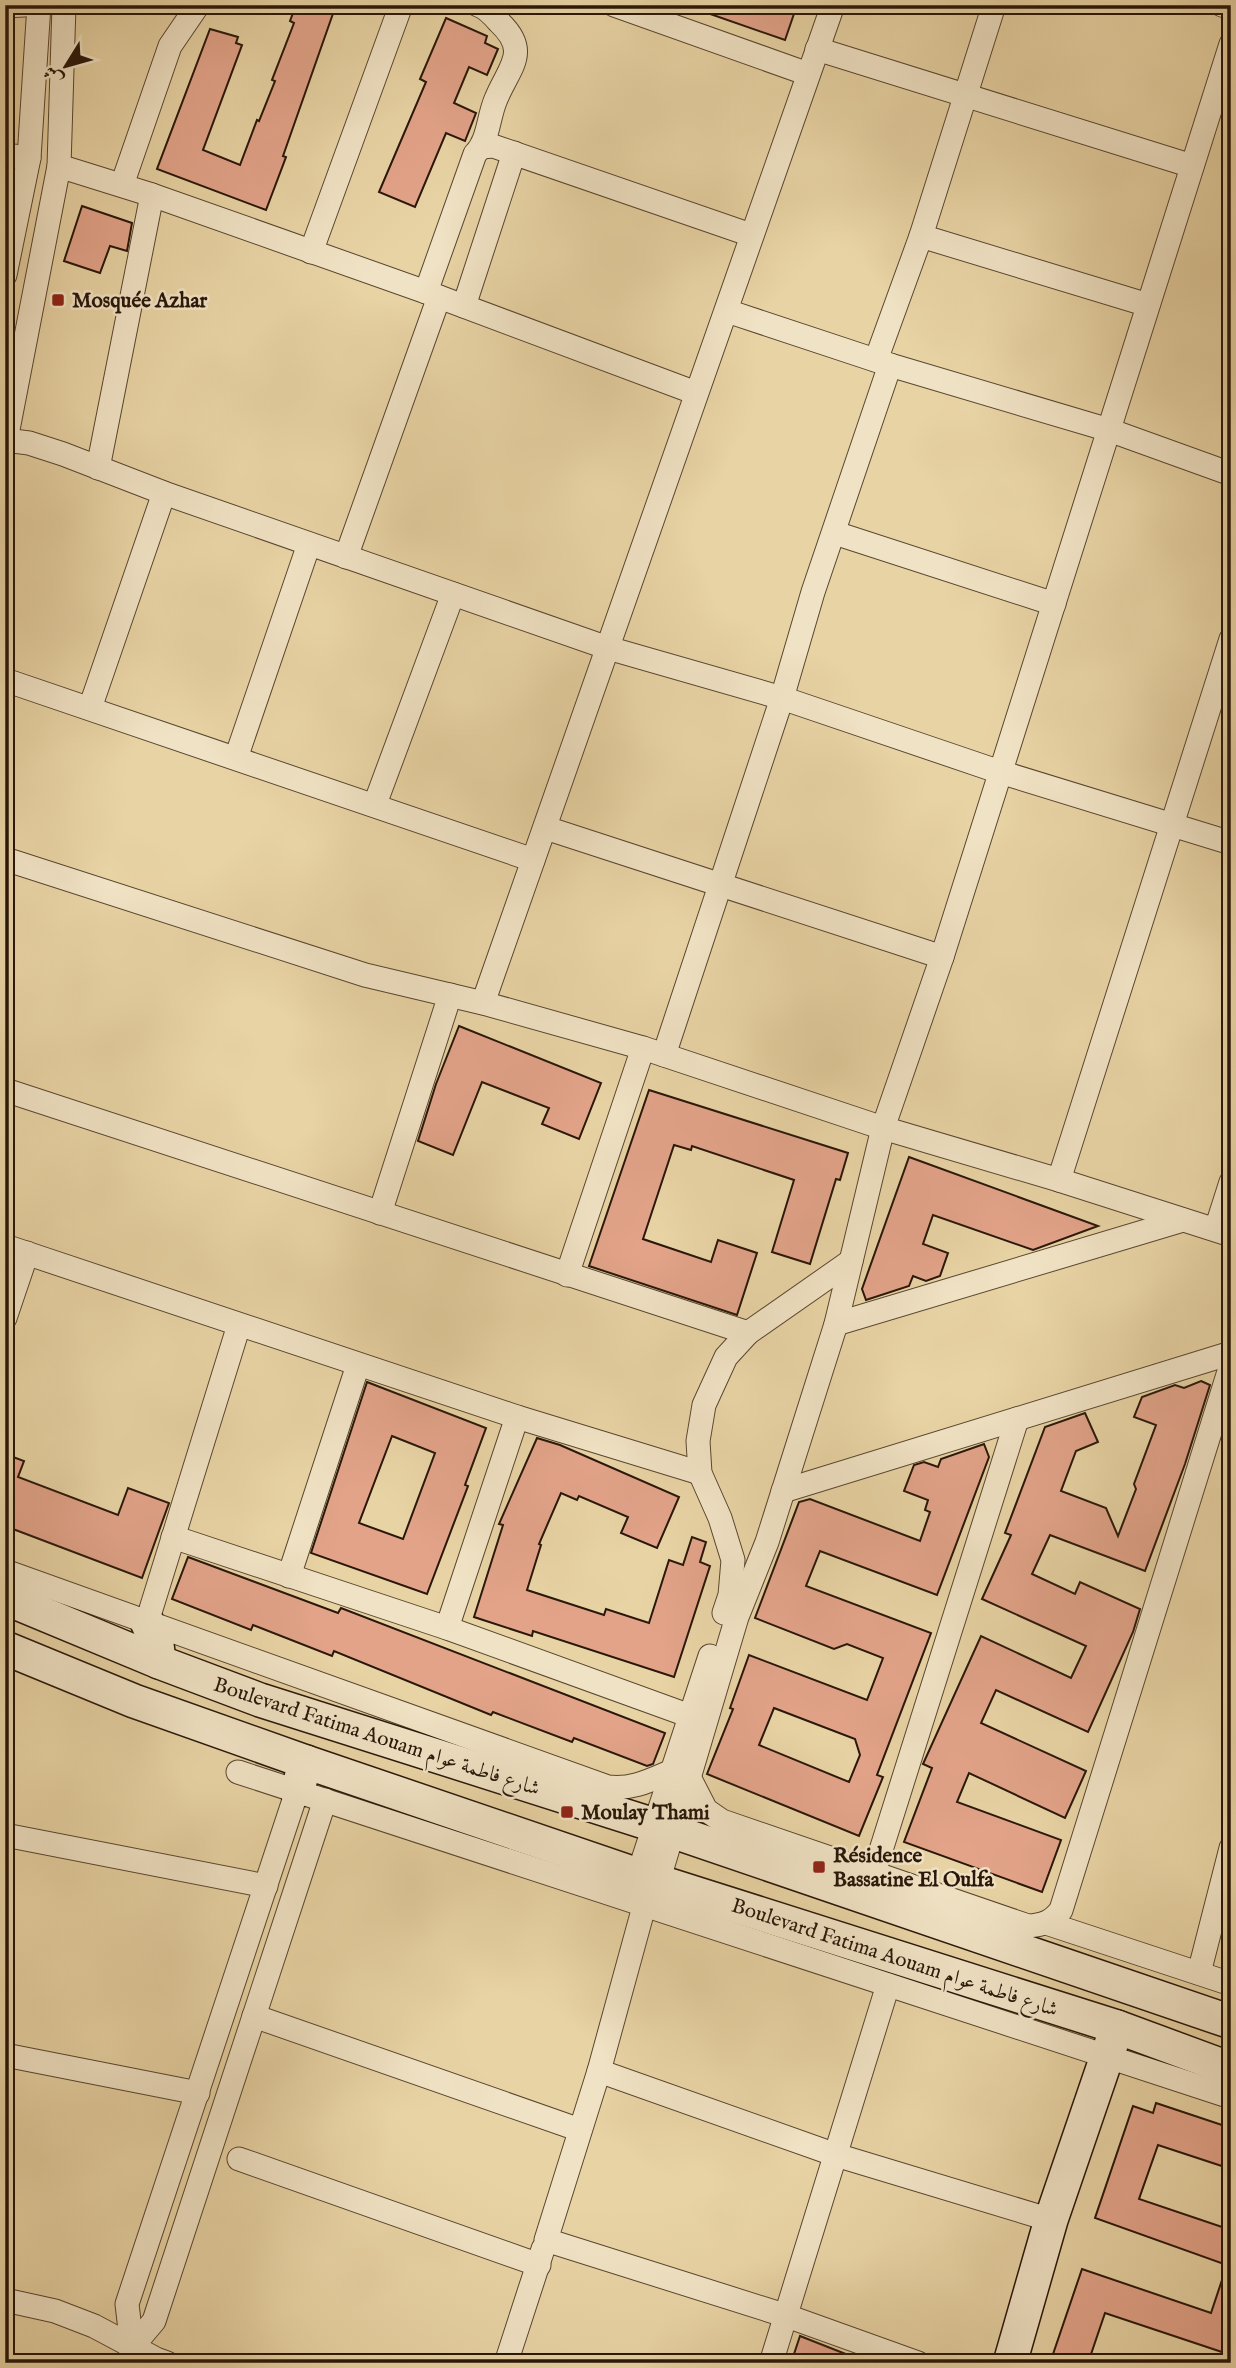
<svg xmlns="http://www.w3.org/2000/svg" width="1236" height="2368" viewBox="0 0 1236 2368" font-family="'IM FELL English',Amiri,serif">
<rect width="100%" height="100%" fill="#e8d3a4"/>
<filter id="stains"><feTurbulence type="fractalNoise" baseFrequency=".00286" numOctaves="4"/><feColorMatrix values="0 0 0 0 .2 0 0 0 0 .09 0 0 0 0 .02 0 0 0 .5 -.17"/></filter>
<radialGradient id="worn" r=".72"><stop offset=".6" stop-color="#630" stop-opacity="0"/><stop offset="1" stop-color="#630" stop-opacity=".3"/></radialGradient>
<!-- building -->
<g fill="#e2a389" stroke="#29170a" stroke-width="2" fill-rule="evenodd">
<path d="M296,5H336L283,156L286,157L266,210L157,169L210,29L238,37L236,43L242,45L203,150L240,165L257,120L259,121L275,81L272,80L294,23L290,21Z"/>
<path d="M693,5H797L785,40L693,8Z"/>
<path d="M446,18L487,36L485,43L498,49L487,75L469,67L454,103L476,113L465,141L446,133L415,207L379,192L426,82L420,79Z"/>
<path d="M82,206L132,223L127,251L110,246L100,273L64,261Z"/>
<path d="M459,1026L601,1083L579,1139L542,1124L549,1108L482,1082L453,1155L418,1141L436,1084Z"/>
<path d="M649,1090L848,1153L840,1180L836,1179L810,1264L772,1252L794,1180L692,1146L691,1150L674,1145L643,1239L711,1262L718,1240L757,1253L737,1315L589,1266Z"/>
<path d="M909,1157L1098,1226L1033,1250L933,1215L923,1244L948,1253L940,1276L926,1281L913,1276L909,1286L866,1300L862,1289Z"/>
<path d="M1201,1381L1210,1385L1185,1464L1145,1571L1050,1535L1032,1574L1075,1594L1080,1582L1140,1609L1133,1632L1088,1732L996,1690L981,1723L1086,1771L1065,1818L969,1773L957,1802L1061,1840L1042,1892L904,1842L932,1768L923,1764L981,1636L1071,1678L1086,1646L982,1599L1011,1535L1005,1533L1045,1427L1085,1413L1098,1442L1076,1451L1061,1491L1106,1508L1118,1536L1136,1489L1134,1484L1156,1425L1134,1417L1142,1397L1175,1385L1184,1388Z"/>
<path d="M367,1382L486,1428L465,1485L468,1486L427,1594L311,1553ZM392,1436L435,1453L403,1539L359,1523Z"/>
<path d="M537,1438L560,1445L679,1497L657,1548L621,1533L628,1517L579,1496L577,1500L561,1493L539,1544L541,1545L527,1590L604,1615L606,1609L649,1623L669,1560L683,1565L692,1537L706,1542L700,1562L710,1566L674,1677L533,1631L532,1636L474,1617L503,1525L499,1524Z"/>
<path d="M984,1444L989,1457L937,1595L820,1551L806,1586L931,1633L877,1775L883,1777L859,1836L707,1774L733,1709L730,1708L749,1655L867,1700L883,1658L847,1644L834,1649L755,1618L799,1502L810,1499L920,1541L930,1512L925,1510L928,1500L904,1491L914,1465L924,1462L938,1467L941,1459ZM774,1708L855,1739L860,1755L849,1782L759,1745Z"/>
<path d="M5,1454L24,1461L18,1477L118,1515L128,1488L169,1503L142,1578L5,1526Z"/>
<path d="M188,1557L338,1613L341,1608L665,1733L653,1764L647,1766L574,1738L572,1742L493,1712L491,1715L334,1651L332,1656L253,1625L251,1630L172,1599Z"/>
<path d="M1156,2103L1231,2128V2169L1158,2145L1139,2199L1231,2230V2355L1105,2313L1088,2363H1050L1082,2269L1211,2313L1227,2265L1095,2218L1133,2106L1153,2113Z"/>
<path d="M800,2336L866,2362V2363H791Z"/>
</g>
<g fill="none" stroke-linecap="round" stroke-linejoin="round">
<!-- street casing -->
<g stroke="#594630" stroke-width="25">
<g id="street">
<path d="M614,5L808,74"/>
<path d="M1222,5L1231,8"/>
<path d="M5,6L24,5"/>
<path d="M817,49L1192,166"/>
<path d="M482,147L493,146L751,235"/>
<path d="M5,155L29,158"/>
<path d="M59,166L152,195L426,292L696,393"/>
<path d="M122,185L170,46L198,5"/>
<path d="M921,236L1148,305"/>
<path d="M311,252L401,5"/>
<path d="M5,275L29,158L39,5"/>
<path d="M426,292L475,154C489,140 488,117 496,99C509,67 531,52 499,22C493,15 487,8 478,5"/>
<path d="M464,306L514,153"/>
<path d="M727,311L890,365L1109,430L1231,474"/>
<path d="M876,360L921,236L994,5"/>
<path d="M5,440L29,443L63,454L164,493L608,648L782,698L1000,772L1231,843"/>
<path d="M5,445L59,166L64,5"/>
<path d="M98,468L152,195"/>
<path d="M835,533L1054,604"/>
<path d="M346,557L439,297"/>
<path d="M5,680L533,860"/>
<path d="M90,708L164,493"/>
<path d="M236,758L309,544"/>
<path d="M375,804L453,594"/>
<path d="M546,828L942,957"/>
<path d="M5,859L365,975L483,1003L643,1048L883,1128L1059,1180L1231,1235"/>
<path d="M483,1003L833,5"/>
<path d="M664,1055L782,698L813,592L890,365"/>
<path d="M5,1090L748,1333"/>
<path d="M1059,1180L1231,639"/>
<path d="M380,1213L450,995"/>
<path d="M1216,1229L1231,1182"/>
<path d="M5,1246L517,1417L700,1473"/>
<path d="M567,1275L643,1048"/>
<path d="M5,1318L27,1253"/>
<path d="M836,1324L1183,1220"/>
<path d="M783,1491L1231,1353"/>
<path d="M173,1537L447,1628L690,1716"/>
<path d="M5,1571L608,1787C632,1790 651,1780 672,1771"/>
<path d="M289,1576L358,1365"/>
<path d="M724,1613L730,1595L733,1560L720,1518L700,1473L698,1441L704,1405L726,1357L748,1333L851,1261"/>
<path d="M147,1622L239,1325"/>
<path d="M447,1628L517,1417"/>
<path d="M238,1772L1231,2097"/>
<path d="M689,1777L706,1810L722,1821L1028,1926C1043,1925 1052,1922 1061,1910L1231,1365"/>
<path d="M5,1835L266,1886"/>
<path d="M638,1875L710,1656"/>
<path d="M658,1882L737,1617L767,1542L836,1324L883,1128L942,957L1231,44"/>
<path d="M870,1885L1017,1419"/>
<path d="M648,1892L599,2071L546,2240L787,2316L918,2363"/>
<path d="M1046,1923L1231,1984"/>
<path d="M1199,1973L1231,1848"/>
<path d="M254,2016L580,2130"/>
<path d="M5,2055L198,2093"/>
<path d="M599,2071L836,2155L1051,2220"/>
<path d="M239,2159L539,2265"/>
<path d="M5,2300L55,2311L94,2326L156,2359L167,2363"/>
<path d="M132,2347L154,2321L325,1800"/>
<path d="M129,2363L132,2347L127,2304L297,1791"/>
<path d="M506,2363L543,2249"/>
<path d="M771,2363L888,1985"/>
</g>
</g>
<!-- secondary casing -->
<g stroke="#29170a" stroke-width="36">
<g id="secondary">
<path d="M5,1598L159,1662L260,1700L654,1825L1231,2022"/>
<path d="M147,1622L157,1644L159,1662"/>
<path d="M5,1648L134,1701L306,1762L638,1875L1117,2027L1231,2069"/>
<path d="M297,1791L306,1762"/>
<path d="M1010,2363L1051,2220L1117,2027"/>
</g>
</g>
<!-- street -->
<use href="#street" stroke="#f0e2c4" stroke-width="23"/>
<!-- secondary -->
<use href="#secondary" stroke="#f0e2c4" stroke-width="33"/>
</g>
<!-- markers -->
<g fill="#8f2418" stroke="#f0e2c4" stroke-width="2.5">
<rect x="51" y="293" width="14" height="14" rx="3.5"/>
<rect x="560" y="1805" width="14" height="14" rx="3.5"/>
<rect x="812" y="1860" width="14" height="14" rx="3.5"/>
</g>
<g text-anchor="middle" stroke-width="5" stroke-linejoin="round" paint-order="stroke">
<!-- poi labels -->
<g font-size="21" font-weight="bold" fill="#29170a" stroke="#f0e2c4" text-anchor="start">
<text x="72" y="307">Mosquée Azhar</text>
<text x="581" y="1819">Moulay Thami</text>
<text x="833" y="1862">Résidence<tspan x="833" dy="24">Bassatine El Oulfa</tspan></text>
</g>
<!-- street labels -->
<g font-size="21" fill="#29170a" stroke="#f0e2c4">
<text transform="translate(377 1736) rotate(18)" y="7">Boulevard Fatima Aouam شارع فاطمة عوام</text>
<text transform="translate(895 1957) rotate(18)" y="7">Boulevard Fatima Aouam شارع فاطمة عوام</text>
</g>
</g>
<!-- margin -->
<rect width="1236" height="2368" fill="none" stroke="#e8d3a4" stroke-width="28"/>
<rect x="7" y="7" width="1222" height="2354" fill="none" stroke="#29170a" stroke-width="3.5"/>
<rect x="14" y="14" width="1208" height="2340" fill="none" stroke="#29170a" stroke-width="2"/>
<!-- north arrow -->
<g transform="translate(66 66) rotate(233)" stroke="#f0e2c4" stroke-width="5" paint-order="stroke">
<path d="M0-5L12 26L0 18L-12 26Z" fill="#29170a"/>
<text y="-10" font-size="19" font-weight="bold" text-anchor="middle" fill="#29170a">ش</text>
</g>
<rect width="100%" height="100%" filter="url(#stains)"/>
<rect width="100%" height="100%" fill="url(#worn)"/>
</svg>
